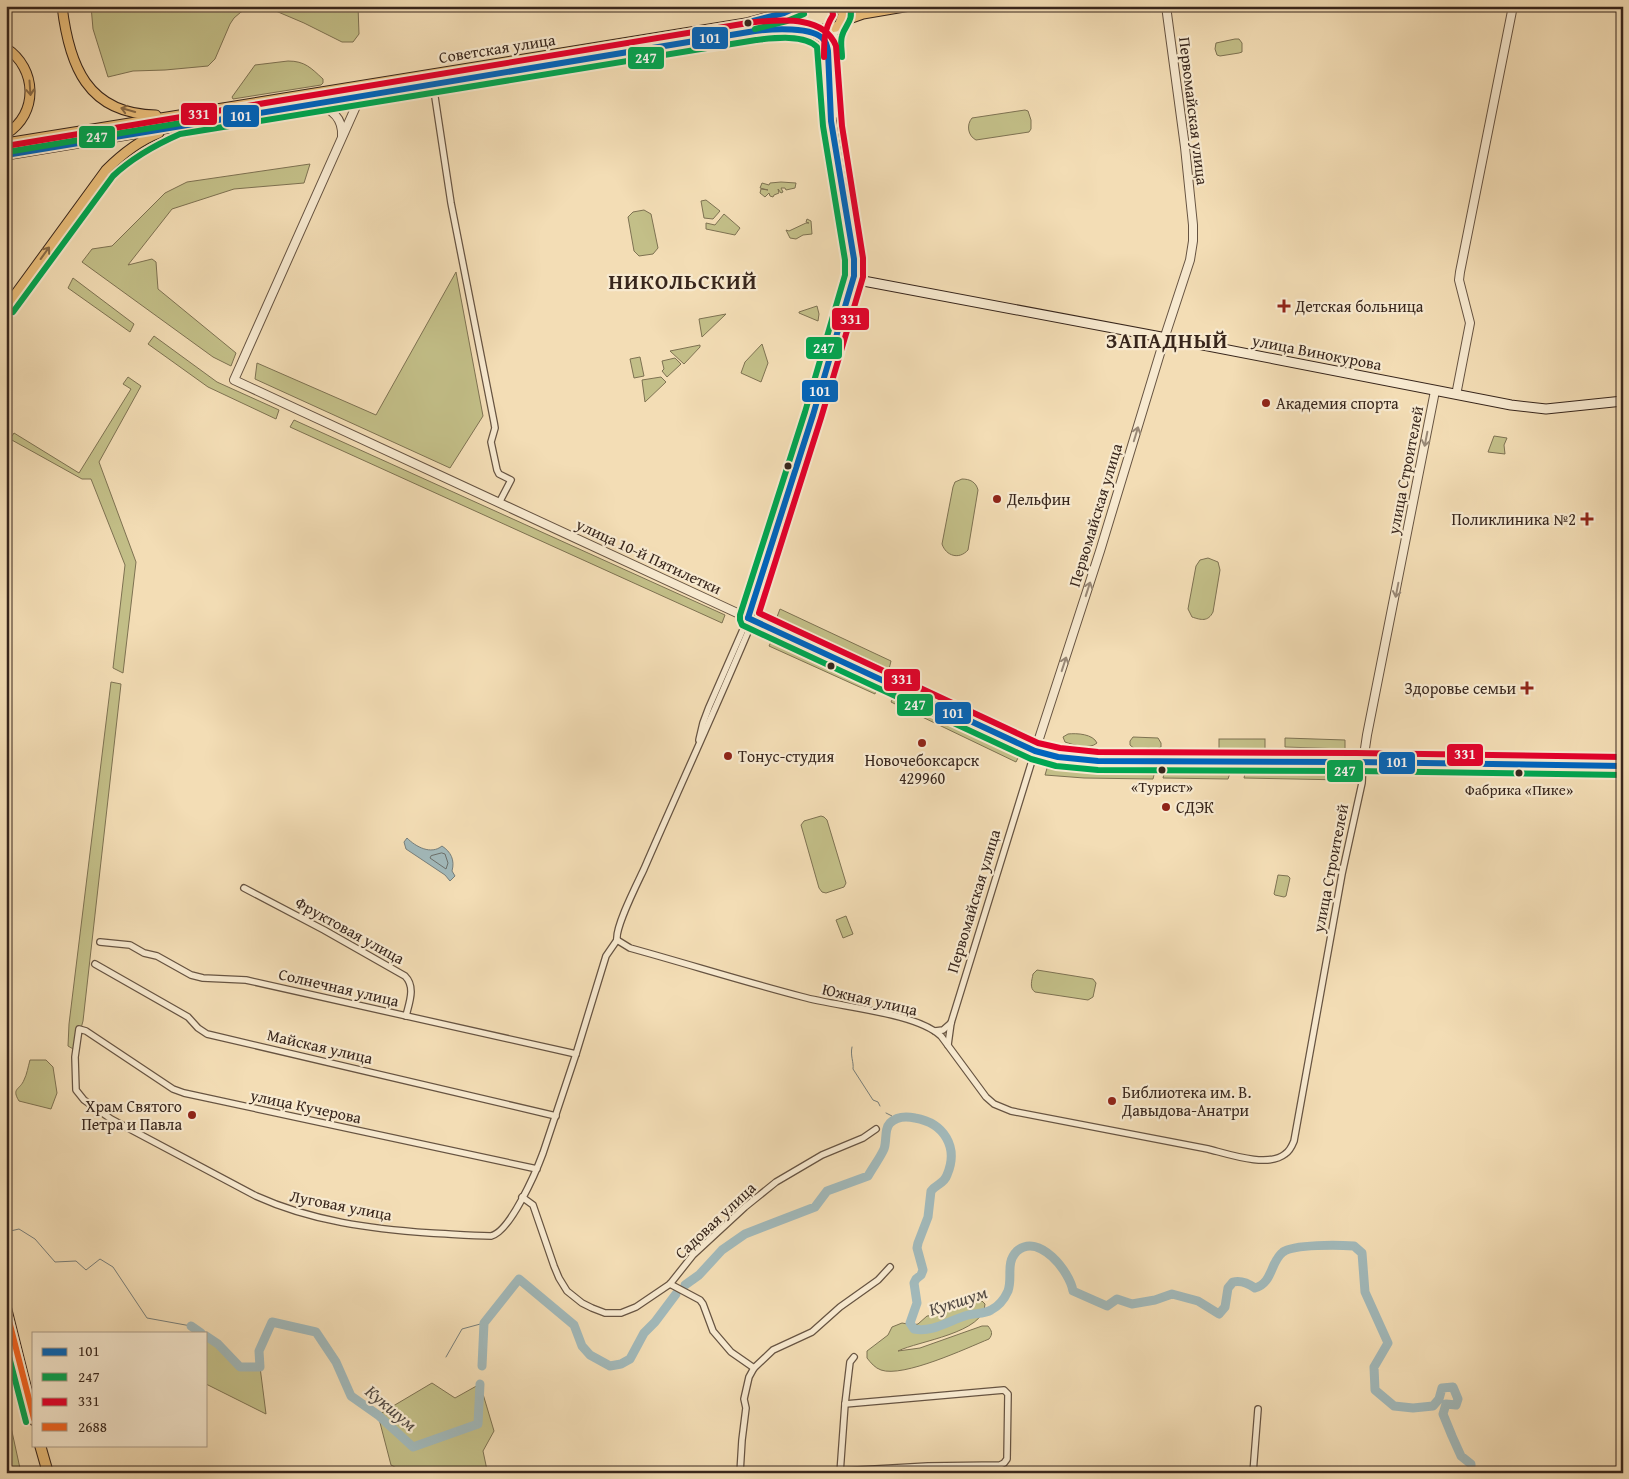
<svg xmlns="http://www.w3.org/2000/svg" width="1629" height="1479" viewBox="0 0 1629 1479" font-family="'Gentium Book Plus',serif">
<rect width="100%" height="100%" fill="#f3ddb5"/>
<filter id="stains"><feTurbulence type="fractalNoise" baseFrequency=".004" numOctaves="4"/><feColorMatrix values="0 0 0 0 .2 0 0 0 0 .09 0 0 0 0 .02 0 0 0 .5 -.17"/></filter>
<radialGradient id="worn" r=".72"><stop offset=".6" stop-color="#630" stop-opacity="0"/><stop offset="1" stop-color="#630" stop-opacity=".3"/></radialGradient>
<!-- green -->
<g fill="#c3bf88" stroke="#7e7252">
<path d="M91,6H257L241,12L234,18L230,24L215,59L208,66L165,70L133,71L108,77L93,29Z"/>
<path d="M264,6H358L359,34L353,42H342L304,23Z"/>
<path d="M1235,39H1239L1242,43V52L1239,53L1220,56L1217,55L1215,49L1216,43Z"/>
<path d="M288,61C305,61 311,68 323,79V83L321,85L233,99L232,97L255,65Z"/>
<path d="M1025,110L1028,111L1031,120V129L1029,132L976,140C968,136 966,125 972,118Z"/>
<path d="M310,164L304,183L234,189L172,209L128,265L152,259L156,262L158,289L236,353L231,366L213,357L82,262L92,249L112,246L165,193L187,182Z"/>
<path d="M781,182L796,183L795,188L786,190L785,188H781L783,192L781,193L778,189L779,193L774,195L773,197L770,196L769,193L765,197L760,193L761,189L768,190L760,188L762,183L769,185L770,183Z"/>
<path d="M706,200L720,211L713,219L704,218L701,201Z"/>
<path d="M644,210L651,214L658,248L653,254L639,256L634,251L628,217L633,212Z"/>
<path d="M724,214L740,228L735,235L706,229V223L715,225Z"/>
<path d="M807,219L811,221L812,234L803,235L796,239L790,238L786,230L789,231L806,223H809L806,222Z"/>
<path d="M456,272L483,416L450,468L255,379L257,363L376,415Z"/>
<path d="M73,278L134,324L130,332L68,288Z"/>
<path d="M817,306L819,314L818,321L799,313V312Z"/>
<path d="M726,314L702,337L699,319Z"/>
<path d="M154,336L217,382L279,410L276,419L208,387L148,344Z"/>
<path d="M762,344L768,363L761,382L741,373L745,362Z"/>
<path d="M700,345V347L684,364L670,351Z"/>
<path d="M640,357L644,376L634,378L630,359Z"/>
<path d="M675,358L681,364L667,377L662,371L664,369L662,361Z"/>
<path d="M128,377L141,386L99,462L136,562L123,673L113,668L125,565L91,479H82L10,439L14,433L79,473L131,389L123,384Z"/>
<path d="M661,377L666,382L645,402L642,380Z"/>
<path d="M294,420L725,615L722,623L290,427Z"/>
<path d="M1494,436L1507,438L1504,445L1505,454L1488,452Z"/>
<path d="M962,479C970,479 976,482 978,490L968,550C959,560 946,556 942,544L953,487L955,482Z"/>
<path d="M1208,558L1218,562L1220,570L1213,612C1208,622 1201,620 1192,617L1188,609L1196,566L1200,560Z"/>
<path d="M780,609L891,661L889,669L777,617Z"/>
<path d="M773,638L877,686L875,694L769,646Z"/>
<path d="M111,682L121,684L83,1021L75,1050L68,1046L69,1024Z"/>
<path d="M895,694L1020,754L1016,762L891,702Z"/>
<path d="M1068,734C1077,733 1093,734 1097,743C1089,750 1074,745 1065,742L1063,737Z"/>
<path d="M1133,737L1158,738L1161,743V747L1154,750L1149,748L1136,750L1130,745V741Z"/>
<path d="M1285,738L1345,740V749L1285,747Z"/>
<rect x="1219" y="739" width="46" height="10"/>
<path d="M1048,765L1088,769L1155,771L1153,779L1084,778L1045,775Z"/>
<path d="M1246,769L1345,772L1344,780L1244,778Z"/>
<path d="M1165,770H1231L1228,779L1163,778Z"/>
<path d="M821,816L824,817L827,820L846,883L844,887L826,893L822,892L819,888L801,825L804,821Z"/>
<path d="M1278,875L1288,876L1290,878L1286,896L1284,897L1275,895L1274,894Z"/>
<path d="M846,916L853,934L843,938L836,920Z"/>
<path d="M1037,970L1093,979L1096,983L1093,997L1088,1000L1035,992C1029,988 1032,980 1033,974Z"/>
<path d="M30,1060H46L53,1067L57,1093L51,1109L19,1101C11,1088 20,1090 24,1080C27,1074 28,1067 30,1060Z"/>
<path d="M970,1298L982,1301L985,1304C985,1333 918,1341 898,1351L920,1348L982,1326H988C992,1331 993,1334 989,1339C967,1348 903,1378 881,1370C875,1368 871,1363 867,1358V1351L888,1335L892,1327L902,1323L913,1325L918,1324L927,1316L937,1315L943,1312L949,1305L954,1302Z"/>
<path d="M206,1336L218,1344L240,1367H260L266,1414L206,1384Z"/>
<path d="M432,1383L455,1398L480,1384L494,1431L483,1451L487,1470L484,1473H406L391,1465L378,1415Z"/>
<path d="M6,1404L21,1473H6Z"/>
</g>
<!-- water -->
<path fill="#a1b8b9" stroke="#777e7a" d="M407,838C416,847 431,855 442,846C451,852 455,860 452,871L455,876L450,881L445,875L406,849L404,842Z"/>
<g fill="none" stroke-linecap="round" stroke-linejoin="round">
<!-- shore -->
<path stroke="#6c6f6a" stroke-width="1" d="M442,853L445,854L448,863L446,869L430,858L431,856Z"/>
<!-- stream -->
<g stroke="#777e7a" stroke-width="1">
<path d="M852,1047C850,1056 854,1062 853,1069L873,1100L878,1102L880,1106"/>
<path d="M886,1113L892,1116L893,1120"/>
<path d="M6,1232L19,1229L35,1239L55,1262L76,1261L86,1270L100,1259L113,1267L147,1318L191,1326"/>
<path d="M446,1357L462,1329L484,1323"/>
</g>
<!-- river -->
<g stroke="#a1b8b9" stroke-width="9">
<path d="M685,1285L699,1275L722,1250L745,1234L815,1207L827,1191L868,1176C873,1167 880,1158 884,1149C887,1141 884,1129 890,1123C897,1116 906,1116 915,1118C944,1123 959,1147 947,1175C944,1184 936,1184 931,1191L928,1217L918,1243L917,1248L923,1270L921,1275L916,1279L914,1283L917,1303L910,1323L914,1329C933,1333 950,1320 968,1315C976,1313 984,1314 991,1310C999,1306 1004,1300 1008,1291C1013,1277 1005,1263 1017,1251C1039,1232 1070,1272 1073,1291L1107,1306L1117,1299L1132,1304L1155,1300L1172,1294L1198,1301L1219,1314L1225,1307L1228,1288L1233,1282C1241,1280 1248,1283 1255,1288C1273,1283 1270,1262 1283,1252C1294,1244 1339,1245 1354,1246L1362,1253L1365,1292L1388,1343L1374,1367L1375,1390L1394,1406L1413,1408L1433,1406L1439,1399L1442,1388L1453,1387L1458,1399L1456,1405L1446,1404L1443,1414L1452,1436L1461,1456L1471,1464V1473"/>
<path d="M191,1326L201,1333"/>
<path d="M206,1336L218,1344L240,1367H260L259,1351L272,1322L316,1332L336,1362L351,1396L378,1415L413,1447L478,1424L480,1384"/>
<path d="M482,1366L484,1323L519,1279L574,1325L582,1346L590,1355L610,1366L621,1364L630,1359L644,1333L655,1322L676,1294"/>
</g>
<!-- minor casing -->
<g stroke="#675442" stroke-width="8">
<g id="minor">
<path d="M433,84L451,203L494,422L495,428L491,442L497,470L499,474L511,480L499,503"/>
<path d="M699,740L703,723L709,707L748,618"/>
<path d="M244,888L324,930L405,976C416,987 409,1003 406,1016"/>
<path d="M617,940L630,948C688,964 745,982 803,997C838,1007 915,1012 941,1036L986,1097L994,1104L1011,1111L1208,1149C1228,1154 1268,1168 1285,1154C1290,1151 1292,1146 1294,1141L1342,874L1362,783L1363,762"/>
<path d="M617,940C615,927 637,884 644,869C680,786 718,704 753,620"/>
<path d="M100,942L130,945L144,953L157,956L191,975L203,978L246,980L576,1054"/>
<path d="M95,964L188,1017L198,1028L207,1034L556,1116"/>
<path d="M935,1031L943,1030L951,1023"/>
<path d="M948,1045L951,1023L1035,751"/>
<path d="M537,1169L184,1093L173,1089L86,1031L79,1029L75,1057L76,1090L84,1100L111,1119L256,1196C311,1221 371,1229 430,1233C451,1234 471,1236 491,1236C510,1232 536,1172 543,1153L576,1054L606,956L617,940"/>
<path d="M522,1197L533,1205L554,1266L559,1278L567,1291L582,1303L592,1308L605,1313H621L636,1307L670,1284L693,1255L745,1207L776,1182L822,1155L863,1138L876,1129"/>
<path d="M670,1284L700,1300L703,1304L713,1331L731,1352L754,1368"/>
<path d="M6,1355L18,1353"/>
<path d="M840,1471L928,1466L1000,1465L1004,1463L1007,1459L1008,1394L1004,1390L845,1404"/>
<path d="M740,1473L742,1440L746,1408L744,1399L749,1377L754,1368L773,1350L812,1332L840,1307L878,1280L890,1267"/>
<path d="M840,1473L845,1404L850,1362L854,1357"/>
<path d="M1253,1473L1258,1409"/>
</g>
</g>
<!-- tertiary casing -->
<g stroke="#675442" stroke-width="10">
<g id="tertiary">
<path d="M1166,6L1185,147L1193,225V241L1190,260L1166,333"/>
<path d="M361,95L234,380L748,618"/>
<path d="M315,104C331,108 343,118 342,136"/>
<path d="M1457,390L1470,323L1459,280L1460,272L1513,6"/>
<path d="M1035,751L1100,551L1165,337"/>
<path d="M1363,762L1367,735L1435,391"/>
</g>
</g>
<!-- secondary casing -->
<g stroke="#38261c" stroke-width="11">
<g id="secondary">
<path d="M804,31C813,34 823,35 826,44L829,100L832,125L854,259V276L813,415L748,618L1035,751L1058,757L1098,761L1356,762L1623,766"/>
<path d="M833,53V34L836,27"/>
<path d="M834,76L836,113"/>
<path d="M854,276L858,280L874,283L1177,340L1511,405L1546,409L1623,401"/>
</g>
</g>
<!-- primary casing -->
<g stroke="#38261c" stroke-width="11">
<g id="primary">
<path d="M62,6C69,65 87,114 156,115"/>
<path d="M795,9C791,17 792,25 798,30"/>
<path d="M840,23L843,15L841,6"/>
<path d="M6,48C37,68 39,114 6,134"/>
<path d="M6,143L746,23L784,13L800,6"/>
<path d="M6,155L755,31L785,29L811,31L836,27L849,19L863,14L910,6"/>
<path d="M6,307L106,170C122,154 138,141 159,133"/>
</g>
</g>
<!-- trunk casing -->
<g stroke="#38261c" stroke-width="12">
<g id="trunk">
<path d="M6,1308L34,1420"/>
<path d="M40,1445L48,1473"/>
</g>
</g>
<!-- minor -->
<use href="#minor" stroke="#f7e9cf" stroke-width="5.5"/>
<!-- tertiary -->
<use href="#tertiary" stroke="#f7e9cf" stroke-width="8"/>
<!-- secondary -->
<use href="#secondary" stroke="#f7e9cf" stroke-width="9"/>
<!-- primary -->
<use href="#primary" stroke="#eabe7a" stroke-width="9"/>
<!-- trunk -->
<use href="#trunk" stroke="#eabe7a" stroke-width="10"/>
<!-- bus-1 casing -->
<g stroke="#f7e9cf" stroke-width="10">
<g id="bus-1">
<path d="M753,21L784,13L799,6"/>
<path d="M6,155L755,31C771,29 814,26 824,40C827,43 827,47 828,51L831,121L854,259V276L813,415L748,618"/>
<path d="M748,618L1035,751L1058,757L1098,761L1356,762L1623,766"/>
</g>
</g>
<!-- bus-2 casing -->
<g stroke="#f7e9cf" stroke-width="10">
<g id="bus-2">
<path d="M755,29L787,21L804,14"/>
<path d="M842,57C842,50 840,43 842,36C845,24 854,22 850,6"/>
<path d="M7,152L187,122"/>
<path d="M13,312L113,176C133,157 155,145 180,134L756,40C773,38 805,34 817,47L823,126L845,260V275L805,412L740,615V620L742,625L1031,759L1056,766L1098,770L1356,771L1623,775"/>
<path d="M6,1345L26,1422"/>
</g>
</g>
<!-- bus-3 casing -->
<g stroke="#f7e9cf" stroke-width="10">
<g id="bus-3">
<path d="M824,57C824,41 824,29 833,15L832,8"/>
<path d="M6,146L754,22C780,20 824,15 836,46L842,126L863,258V277L821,418L759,613L1038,743L1060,748L1098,752L1356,753L1623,757"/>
</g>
</g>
<!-- bus-4 casing -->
<g stroke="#f7e9cf" stroke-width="10">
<path id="bus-4" d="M6,1309L34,1419"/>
</g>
<!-- bus-1 -->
<use href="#bus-1" stroke="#0065bd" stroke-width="6"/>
<!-- bus-2 -->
<use href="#bus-2" stroke="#00a651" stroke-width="6"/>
<!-- bus-3 -->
<use href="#bus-3" stroke="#e4002b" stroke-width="6"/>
<!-- bus-4 -->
<use href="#bus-4" stroke="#f26522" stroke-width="6"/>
</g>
<!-- one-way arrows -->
<defs><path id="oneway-shaft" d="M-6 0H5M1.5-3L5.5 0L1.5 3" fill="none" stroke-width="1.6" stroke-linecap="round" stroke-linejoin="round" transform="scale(1.25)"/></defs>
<g stroke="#886a46">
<use href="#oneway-shaft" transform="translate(30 88) rotate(86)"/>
<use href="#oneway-shaft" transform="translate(128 110) rotate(-164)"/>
<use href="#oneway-shaft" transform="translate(45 253) rotate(-54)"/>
</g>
<g stroke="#988876">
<use href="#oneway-shaft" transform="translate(1136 434) rotate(-73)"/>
<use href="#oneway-shaft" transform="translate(1426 439) rotate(101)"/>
<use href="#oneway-shaft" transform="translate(1088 589) rotate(-72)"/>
<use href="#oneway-shaft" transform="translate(1397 590) rotate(101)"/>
<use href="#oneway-shaft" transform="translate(1064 664) rotate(-72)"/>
</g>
<!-- markers -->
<g fill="#38261c" stroke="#f7e9cf" stroke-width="2">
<circle cx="748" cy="23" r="4.5"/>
<circle cx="788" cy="466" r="4.5"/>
<circle cx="831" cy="666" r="4.5"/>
<circle cx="1162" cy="770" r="4.5"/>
<circle cx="1519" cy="773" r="4.5"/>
</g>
<g fill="#8f2418" stroke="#f7e9cf" stroke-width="2">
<path d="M1281.5 298.5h5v5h5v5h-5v5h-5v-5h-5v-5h5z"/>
<circle cx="1266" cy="403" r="5"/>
<circle cx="997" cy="499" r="5"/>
<path d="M1584.5 511.5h5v5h5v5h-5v5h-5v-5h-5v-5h5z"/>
<path d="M1524.5 680.5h5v5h5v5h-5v5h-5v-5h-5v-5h5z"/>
<circle cx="922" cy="743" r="5"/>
<circle cx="728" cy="756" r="5"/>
<circle cx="1166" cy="807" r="5"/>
<circle cx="1112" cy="1101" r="5"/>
<circle cx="192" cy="1115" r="5"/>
</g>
<g text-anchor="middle" stroke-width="4.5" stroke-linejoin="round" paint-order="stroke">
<!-- bus labels -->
<g font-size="15" fill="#38261c" stroke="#f7e9cf">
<text x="1162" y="792">«Турист»</text>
<text x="1519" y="795">Фабрика «Пике»</text>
</g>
<!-- street labels -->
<g font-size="16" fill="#38261c" stroke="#f7e9cf">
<text transform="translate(497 48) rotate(-9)" y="6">Советская улица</text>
<text transform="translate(1194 111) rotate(83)" y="6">Первомайская улица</text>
<text transform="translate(1317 352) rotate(11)" y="6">улица Винокурова</text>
<text transform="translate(1405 470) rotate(-79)" y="6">улица Строителей</text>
<text transform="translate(1095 515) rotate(-73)" y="6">Первомайская улица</text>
<text transform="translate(649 556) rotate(25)" y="6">улица 10-й Пятилетки</text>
<text transform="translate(1330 868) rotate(-79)" y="6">улица Строителей</text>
<text transform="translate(973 901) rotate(-73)" y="6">Первомайская улица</text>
<text transform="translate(350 930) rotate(29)" y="6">Фруктовая улица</text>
<text transform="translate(339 987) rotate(13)" y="6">Солнечная улица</text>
<text transform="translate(870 999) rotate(13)" y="6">Южная улица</text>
<text transform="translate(320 1046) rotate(13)" y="6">Майская улица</text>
<text transform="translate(306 1106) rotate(12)" y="6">улица Кучерова</text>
<text transform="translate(341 1205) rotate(11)" y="6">Луговая улица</text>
<text transform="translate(715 1220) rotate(-43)" y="6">Садовая улица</text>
</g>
<!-- poi labels -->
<g font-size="16" fill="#38261c" stroke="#f7e9cf" text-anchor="start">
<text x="1295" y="312">Детская больница</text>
<text x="1276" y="409">Академия спорта</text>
<text x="1007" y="505">Дельфин</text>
<text x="1576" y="525" text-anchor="end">Поликлиника №2</text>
<text x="1516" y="694" text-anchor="end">Здоровье семьи</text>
<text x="738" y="762">Тонус-студия</text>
<text x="922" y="766" text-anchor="middle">Новочебоксарск<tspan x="922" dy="18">429960</tspan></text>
<text x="1176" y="813">СДЭК</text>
<text x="1122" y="1098">Библиотека им. В.<tspan x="1122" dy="18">Давыдова-Анатри</tspan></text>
<text x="182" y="1112" text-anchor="end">Храм Святого<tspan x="182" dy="18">Петра и Павла</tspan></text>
</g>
<!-- water labels -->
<g font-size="18" font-style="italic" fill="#524a43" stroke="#f7e9cf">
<text transform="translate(958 1301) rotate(-18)" y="6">Кукшум</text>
<text transform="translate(391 1408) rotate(40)" y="6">Кукшум</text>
</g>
<!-- district labels -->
<g font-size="21" font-weight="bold" letter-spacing="1" fill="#38261c" stroke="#f7e9cf">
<text x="683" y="289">НИКОЛЬСКИЙ</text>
<text x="1167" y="348">ЗАПАДНЫЙ</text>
</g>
</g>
<g stroke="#f7e9cf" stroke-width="2">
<rect x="691" y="26" width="38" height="24" rx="5" fill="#0065bd"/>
<rect x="627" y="46" width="38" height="24" rx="5" fill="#00a651"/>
<rect x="180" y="102" width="38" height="24" rx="5" fill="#e4002b"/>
<rect x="222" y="104" width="38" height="24" rx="5" fill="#0065bd"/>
<rect x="78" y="125" width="38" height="24" rx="5" fill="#00a651"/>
<rect x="831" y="307" width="39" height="24" rx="5" fill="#e4002b"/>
<rect x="805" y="336" width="38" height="24" rx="5" fill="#00a651"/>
<rect x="801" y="379" width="38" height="24" rx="5" fill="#0065bd"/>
<rect x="883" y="668" width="38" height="24" rx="5" fill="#e4002b"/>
<rect x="896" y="693" width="38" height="24" rx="5" fill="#00a651"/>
<rect x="934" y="701" width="38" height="24" rx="5" fill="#0065bd"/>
<rect x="1446" y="743" width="38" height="24" rx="5" fill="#e4002b"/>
<rect x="1378" y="751" width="38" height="24" rx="5" fill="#0065bd"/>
<rect x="1326" y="759" width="38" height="24" rx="5" fill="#00a651"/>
</g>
<g font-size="14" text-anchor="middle" font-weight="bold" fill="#fff">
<text x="710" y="43">101</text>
<text x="646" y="63">247</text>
<text x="199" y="119">331</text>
<text x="241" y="121">101</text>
<text x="97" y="142">247</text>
<text x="851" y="324">331</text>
<text x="824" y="353">247</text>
<text x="820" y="396">101</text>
<text x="902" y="684">331</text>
<text x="915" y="710">247</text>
<text x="953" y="718">101</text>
<text x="1465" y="759">331</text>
<text x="1397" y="767">101</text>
<text x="1345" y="776">247</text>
</g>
<!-- margin -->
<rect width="1629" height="1479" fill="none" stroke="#f3ddb5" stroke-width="25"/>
<rect x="8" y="8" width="1614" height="1464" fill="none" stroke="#38261c" stroke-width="2.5"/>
<rect x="12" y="12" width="1604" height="1454" fill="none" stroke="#38261c"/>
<!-- legend -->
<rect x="32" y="1332" width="175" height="115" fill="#f7e9cf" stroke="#ab9b87"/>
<rect x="42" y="1348" width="25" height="8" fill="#0065bd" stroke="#ab9b87"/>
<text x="78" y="1356" font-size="15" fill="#38261c">101</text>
<rect x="42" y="1373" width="25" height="8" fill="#00a651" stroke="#ab9b87"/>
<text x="78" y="1382" font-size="15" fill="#38261c">247</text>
<rect x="42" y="1398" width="25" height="8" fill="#e4002b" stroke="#ab9b87"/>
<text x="78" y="1406" font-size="15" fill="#38261c">331</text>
<rect x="42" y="1423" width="25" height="8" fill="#f26522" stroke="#ab9b87"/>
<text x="78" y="1432" font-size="15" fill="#38261c">2688</text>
<rect width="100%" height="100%" filter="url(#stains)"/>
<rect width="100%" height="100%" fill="url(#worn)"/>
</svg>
